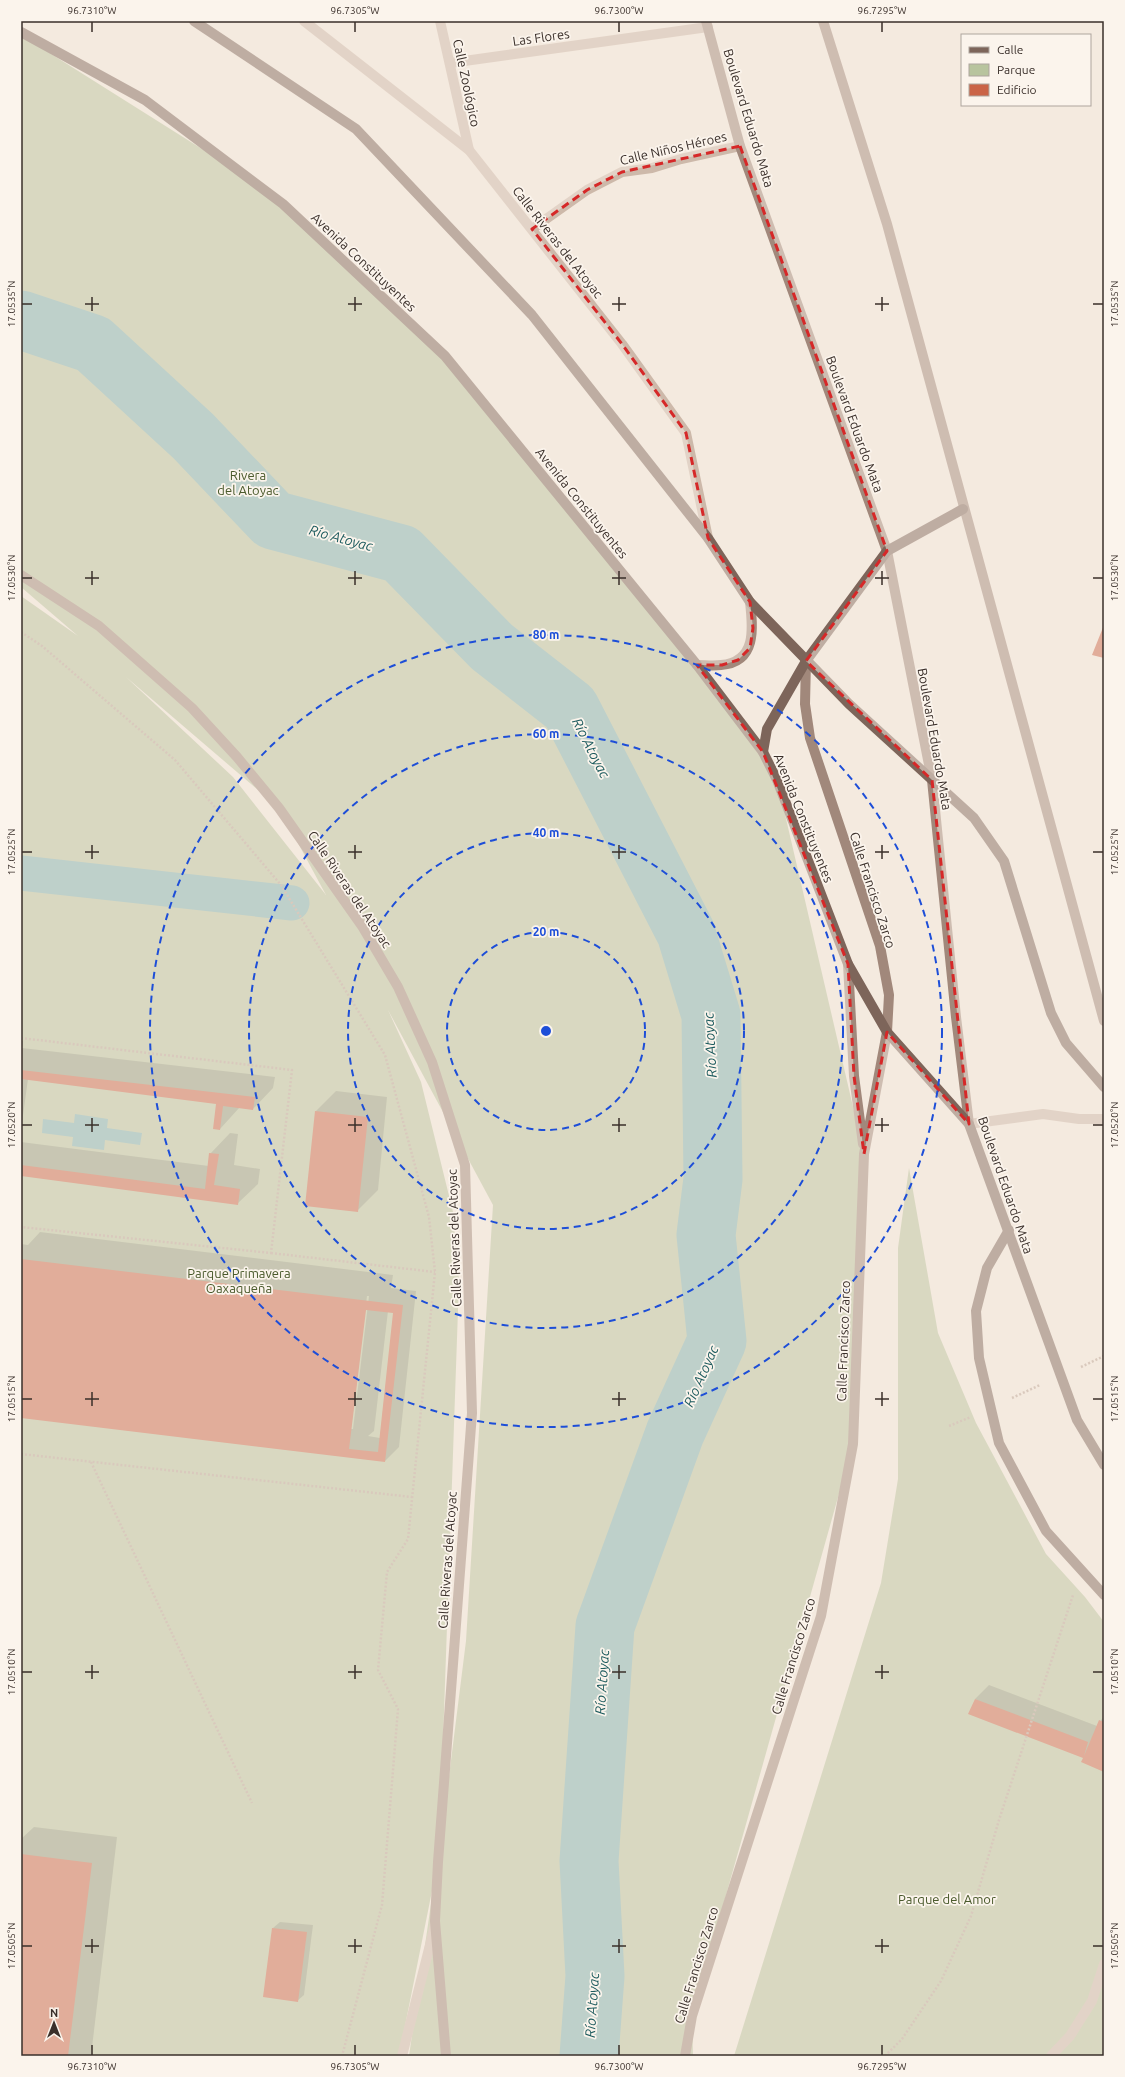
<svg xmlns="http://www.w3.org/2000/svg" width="1125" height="2077" viewBox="0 0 1125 2077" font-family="Ubuntu,sans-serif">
<rect width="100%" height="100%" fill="#f4eadf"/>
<!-- green -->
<g fill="#b8c49e" fill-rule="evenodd">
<path d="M21,35L259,185L445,356L684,650L777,780L864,1154L853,1444L692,2016L693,2056H409L435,1876L399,2056H21V596L78,636L21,587ZM126,677L279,808L326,895L233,777ZM388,1010L493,1205L466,1641L439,1856L459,1281L453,1212L421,1082Z"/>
<path d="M909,1168L938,1333L976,1423L1046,1554L1085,1597L1104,1622V2056H734L881,1583L898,1479V1248Z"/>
</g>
<!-- water -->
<path fill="#7db1b2" d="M75,1114L108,1119L107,1128L142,1133L140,1145L105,1140L104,1150L72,1146L73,1137L42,1133L43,1119L74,1123Z"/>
<!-- shadow -->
<g fill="#0003" fill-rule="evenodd">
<path d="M21,1041H23L22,1048L275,1077L273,1088L253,1109L240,1107L220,1129L217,1103L28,1079L21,1130Z"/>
<path d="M336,1091L387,1097L378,1190L357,1211L316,1111Z"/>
<path d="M230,1133L238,1134L234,1165L260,1169L258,1184L237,1204L21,1175V1142L209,1166L210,1154Z"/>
<path d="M40,1232L393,1275L391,1288L416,1291L399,1447L385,1461L21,1417V1244L28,1245ZM367,1296H369L353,1429H351ZM388,1311L394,1312L380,1438L368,1436L374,1431Z"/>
<path d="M989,1685L1097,1726L1104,1716V1771L1084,1757L975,1699Z"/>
<path d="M34,1827L117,1837L91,2056H21V1839Z"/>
<path d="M280,1922L313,1925L304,1995L297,2001L273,1928Z"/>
</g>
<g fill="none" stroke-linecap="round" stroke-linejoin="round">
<!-- canal -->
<path stroke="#7db1b2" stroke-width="35" d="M21,873L292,903"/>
<!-- river -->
<path stroke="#7db1b2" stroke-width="59" d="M21,320L93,344L193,436L273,520L401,554L492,647L570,708L686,933L711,1015L713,1179L706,1235L717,1341L675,1433L605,1626L589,1861L595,1976L589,2056"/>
</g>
<!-- building -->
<g fill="#ca6447" fill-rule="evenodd">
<path d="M1104,625V658L1092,655Z"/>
<path d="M21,1070L255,1097L253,1110L223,1106L220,1130L213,1129L216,1104L21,1079Z"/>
<path d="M315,1111L368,1117L358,1212L305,1206Z"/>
<path d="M209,1153L219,1154L214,1185L240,1189L238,1205L21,1176V1165L205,1189Z"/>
<path d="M21,1259L403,1305L385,1462L21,1418ZM366,1310L393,1313L378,1452L349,1449Z"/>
<path d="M975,1699L1088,1742L1084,1756L1099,1720L1104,1722V1772L1081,1762L1083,1758L968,1714Z"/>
<path d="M21,1854L92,1863L68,2056H21Z"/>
<path d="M272,1928L307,1932L298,2002L263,1997Z"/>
</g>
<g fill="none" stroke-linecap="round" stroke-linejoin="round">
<!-- path -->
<g stroke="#b9a394" stroke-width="2.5" stroke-dasharray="2 2" stroke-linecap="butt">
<path d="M21,632L42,646L175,760L281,885L385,1055L429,1217L435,1272L408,1539L387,1572L378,1670L398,1709L382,1905L342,2056"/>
<path d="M21,1038L292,1070L271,1253L21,1227"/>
<path d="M271,1253L435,1272"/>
<path d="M1081,1367L1104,1356"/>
<path d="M1012,1398L1040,1385"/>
<path d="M949,1426L971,1417"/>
<path d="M21,1454L412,1497"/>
<path d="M91,1462L252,1803"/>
<path d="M885,2056L902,2039L941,1981L971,1916L999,1820L1073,1595"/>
</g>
<!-- lane -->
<g stroke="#cdb9aa" stroke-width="10">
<path d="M402,2056L435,1925"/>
<path d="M1051,2056L1070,2036L1092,2001L1104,1964"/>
</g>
<!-- street -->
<g stroke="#cdb9aa" stroke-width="10">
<path d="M304,21L469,150L622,344L686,433L708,538"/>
<path d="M440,21L469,150"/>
<path d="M450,63L708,27"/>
<path d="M532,229L587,190L622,172L652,168L681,159L740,146"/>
<path d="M969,1124L1043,1114L1079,1119H1104"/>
</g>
<!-- secondary -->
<g stroke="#a1887b" stroke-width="10">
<path d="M706,21L740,146L887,551L932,780L956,1017L969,1124"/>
<path d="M823,21L887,224L1104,1021"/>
<path d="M21,575L99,626L192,708L237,757L279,808L362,926L398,987L432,1062L465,1165L472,1413L438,1862L435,1921L446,2056"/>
<path d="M697,665C705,665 713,666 721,665C757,662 753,628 750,602"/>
<path d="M848,964L854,1076L863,1144"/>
<path d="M685,2056L692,2016L821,1616L853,1444L864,1154L887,1032L889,995L880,946L810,738L805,704L806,661"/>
</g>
<!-- primary -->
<g stroke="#7d655a" stroke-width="10">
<path d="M194,21L356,129L532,315L708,538L750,602L849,704L974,818L1004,861L1051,1013L1066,1043L1104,1087"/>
<path d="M21,32L145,100L283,204L445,356L697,665L763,752L777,780L848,964L887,1032L969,1124L1077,1420L1104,1465"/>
<path d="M763,752L767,729L806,661L887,551L963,509"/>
<path d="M1009,1230L987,1268L976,1311L979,1358L999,1443L1046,1531L1104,1595"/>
</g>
</g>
<!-- marked area -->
<path d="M0 0H1125V2077H0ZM740,146L887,551L806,661L932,780L969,1124L887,1032L864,1154L854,1076L848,964L763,752L697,665H722L738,660L750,648L753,628L750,602L708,538L686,433L622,344L532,229L587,190L622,172Z" fill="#f4eadf" fill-opacity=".55" fill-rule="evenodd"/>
<path fill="none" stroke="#d62828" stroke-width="3" stroke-dasharray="8 5" stroke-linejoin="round" d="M740,146L887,551L806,661L932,780L969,1124L887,1032L864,1154L854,1076L848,964L763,752L697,665H722L738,660L750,648L753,628L750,602L708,538L686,433L622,344L532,229L587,190L622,172Z"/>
<!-- ticks -->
<path fill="none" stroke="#3a2f2a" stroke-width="1.5" d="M92,22V32M355,22V32M619,22V32M882,22V32M92,297V311M355,297V311M619,297V311M882,297V311M22,304H32M85,304H99M348,304H362M612,304H626M875,304H889M1093,304H1103M92,571V585M355,571V585M619,571V585M882,571V585M22,578H32M85,578H99M348,578H362M612,578H626M875,578H889M1093,578H1103M92,845V859M355,845V859M619,845V859M882,845V859M22,852H32M85,852H99M348,852H362M612,852H626M875,852H889M1093,852H1103M92,1118V1132M355,1118V1132M619,1118V1132M882,1118V1132M22,1125H32M85,1125H99M348,1125H362M612,1125H626M875,1125H889M1093,1125H1103M92,1392V1406M355,1392V1406M619,1392V1406M882,1392V1406M22,1399H32M85,1399H99M348,1399H362M612,1399H626M875,1399H889M1093,1399H1103M92,1665V1679M355,1665V1679M619,1665V1679M882,1665V1679M22,1672H32M85,1672H99M348,1672H362M612,1672H626M875,1672H889M1093,1672H1103M92,1939V1953M355,1939V1953M619,1939V1953M882,1939V1953M22,1946H32M85,1946H99M348,1946H362M612,1946H626M875,1946H889M1093,1946H1103M92,2045V2055M355,2045V2055M619,2045V2055M882,2045V2055"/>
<!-- distance rings -->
<g fill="none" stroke="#1d4ed8" stroke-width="2" stroke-dasharray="7 5">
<circle cx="546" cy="1031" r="99"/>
<circle cx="546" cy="1031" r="198"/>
<circle cx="546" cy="1031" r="297"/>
<circle cx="546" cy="1031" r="396"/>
</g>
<g text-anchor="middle" stroke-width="3.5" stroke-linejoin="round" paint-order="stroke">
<!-- street labels -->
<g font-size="13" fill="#3a2f2a" stroke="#fbf4ec">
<text transform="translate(541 37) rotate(-8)" y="5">Las Flores</text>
<text transform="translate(467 83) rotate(78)" y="5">Calle Zoológico</text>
<text transform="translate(749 118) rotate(73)" y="5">Boulevard Eduardo Mata</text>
<text transform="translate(673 148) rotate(-13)" y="5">Calle Niños Héroes</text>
<text transform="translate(558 242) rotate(52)" y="5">Calle Riveras del Atoyac</text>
<text transform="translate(364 262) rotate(43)" y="5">Avenida Constituyentes</text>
<text transform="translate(855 424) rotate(70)" y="5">Boulevard Eduardo Mata</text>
<text transform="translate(582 503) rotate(51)" y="5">Avenida Constituyentes</text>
<text transform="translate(935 739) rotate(80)" y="5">Boulevard Eduardo Mata</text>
<text transform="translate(804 818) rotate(68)" y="5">Avenida Constituyentes</text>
<text transform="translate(350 889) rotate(56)" y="5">Calle Riveras del Atoyac</text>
<text transform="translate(873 890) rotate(72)" y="5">Calle Francisco Zarco</text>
<text transform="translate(1006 1185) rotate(71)" y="5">Boulevard Eduardo Mata</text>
<text transform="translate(454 1238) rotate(-92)" y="5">Calle Riveras del Atoyac</text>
<text transform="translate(843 1341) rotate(-88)" y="5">Calle Francisco Zarco</text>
<text transform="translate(447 1560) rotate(-86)" y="5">Calle Riveras del Atoyac</text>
<text transform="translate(793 1656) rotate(-73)" y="5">Calle Francisco Zarco</text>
<text transform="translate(696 1965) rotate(-73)" y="5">Calle Francisco Zarco</text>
</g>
<!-- park labels -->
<g font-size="13" fill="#4a5a2c" stroke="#fbf4ec">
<text x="248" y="480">Rivera<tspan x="248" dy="15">del Atoyac</tspan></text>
<text x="239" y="1278">Parque Primavera<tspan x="239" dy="15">Oaxaqueña</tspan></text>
<text x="947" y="1904">Parque del Amor</text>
</g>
<!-- water labels -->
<g font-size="14" font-style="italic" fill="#1d5b5e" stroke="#fbf4ec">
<text transform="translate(341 538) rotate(15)" y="5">Río Atoyac</text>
<text transform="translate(591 748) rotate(63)" y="5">Río Atoyac</text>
<text transform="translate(710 1045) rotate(-93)" y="5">Río Atoyac</text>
<text transform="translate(701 1376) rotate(-66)" y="5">Río Atoyac</text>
<text transform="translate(602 1682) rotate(-86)" y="5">Río Atoyac</text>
<text transform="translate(592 2005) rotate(-86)" y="5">Río Atoyac</text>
</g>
</g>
<circle cx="546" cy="1031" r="6" fill="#1d4ed8" stroke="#fbf4ec" stroke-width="2"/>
<g font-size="12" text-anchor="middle" font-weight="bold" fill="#1d4ed8" stroke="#fbf4ec" stroke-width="3.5" stroke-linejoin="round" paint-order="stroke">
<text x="546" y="639">80 m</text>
<text x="546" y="738">60 m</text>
<text x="546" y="837">40 m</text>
<text x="546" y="936">20 m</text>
</g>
<!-- border -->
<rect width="1125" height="2077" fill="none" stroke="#fbf4ec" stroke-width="44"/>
<!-- legend -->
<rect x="961" y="34" width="130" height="72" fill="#fbf4ec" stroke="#aea59e"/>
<rect x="969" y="47" width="20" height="6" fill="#7d655a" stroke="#aea59e"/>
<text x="997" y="54" font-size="12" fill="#3a2f2a">Calle</text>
<rect x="969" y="64" width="20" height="12" fill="#b8c49e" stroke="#aea59e"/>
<text x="997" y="74" font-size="12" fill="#3a2f2a">Parque</text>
<rect x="969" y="84" width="20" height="12" fill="#ca6447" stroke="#aea59e"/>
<text x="997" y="94" font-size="12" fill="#3a2f2a">Edificio</text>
<!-- north arrow -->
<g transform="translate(54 2023)" stroke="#fbf4ec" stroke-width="3" paint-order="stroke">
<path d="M0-3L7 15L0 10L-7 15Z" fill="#3a2f2a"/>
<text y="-6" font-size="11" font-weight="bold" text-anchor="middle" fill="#3a2f2a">N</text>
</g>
<rect x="22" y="22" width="1081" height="2033" fill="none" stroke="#3a2f2a" stroke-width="1.5"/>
<g font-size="10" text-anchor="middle" fill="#3a2f2a">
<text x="92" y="14">96.7310°W</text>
<text x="355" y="14">96.7305°W</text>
<text x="619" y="14">96.7300°W</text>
<text x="882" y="14">96.7295°W</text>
<text transform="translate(11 304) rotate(-90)" y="4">17.0535°N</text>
<text transform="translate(1114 304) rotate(-90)" y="4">17.0535°N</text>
<text transform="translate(11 578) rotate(-90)" y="4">17.0530°N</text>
<text transform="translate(1114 578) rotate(-90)" y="4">17.0530°N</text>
<text transform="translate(11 852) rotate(-90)" y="4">17.0525°N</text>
<text transform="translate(1114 852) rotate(-90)" y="4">17.0525°N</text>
<text transform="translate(11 1125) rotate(-90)" y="4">17.0520°N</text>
<text transform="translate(1114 1125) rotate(-90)" y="4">17.0520°N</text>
<text transform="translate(11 1399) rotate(-90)" y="4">17.0515°N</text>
<text transform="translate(1114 1399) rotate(-90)" y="4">17.0515°N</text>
<text transform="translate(11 1672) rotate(-90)" y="4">17.0510°N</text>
<text transform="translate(1114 1672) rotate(-90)" y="4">17.0510°N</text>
<text transform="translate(11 1946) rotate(-90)" y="4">17.0505°N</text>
<text transform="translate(1114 1946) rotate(-90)" y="4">17.0505°N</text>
<text x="92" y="2070">96.7310°W</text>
<text x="355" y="2070">96.7305°W</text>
<text x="619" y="2070">96.7300°W</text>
<text x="882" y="2070">96.7295°W</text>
</g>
</svg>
